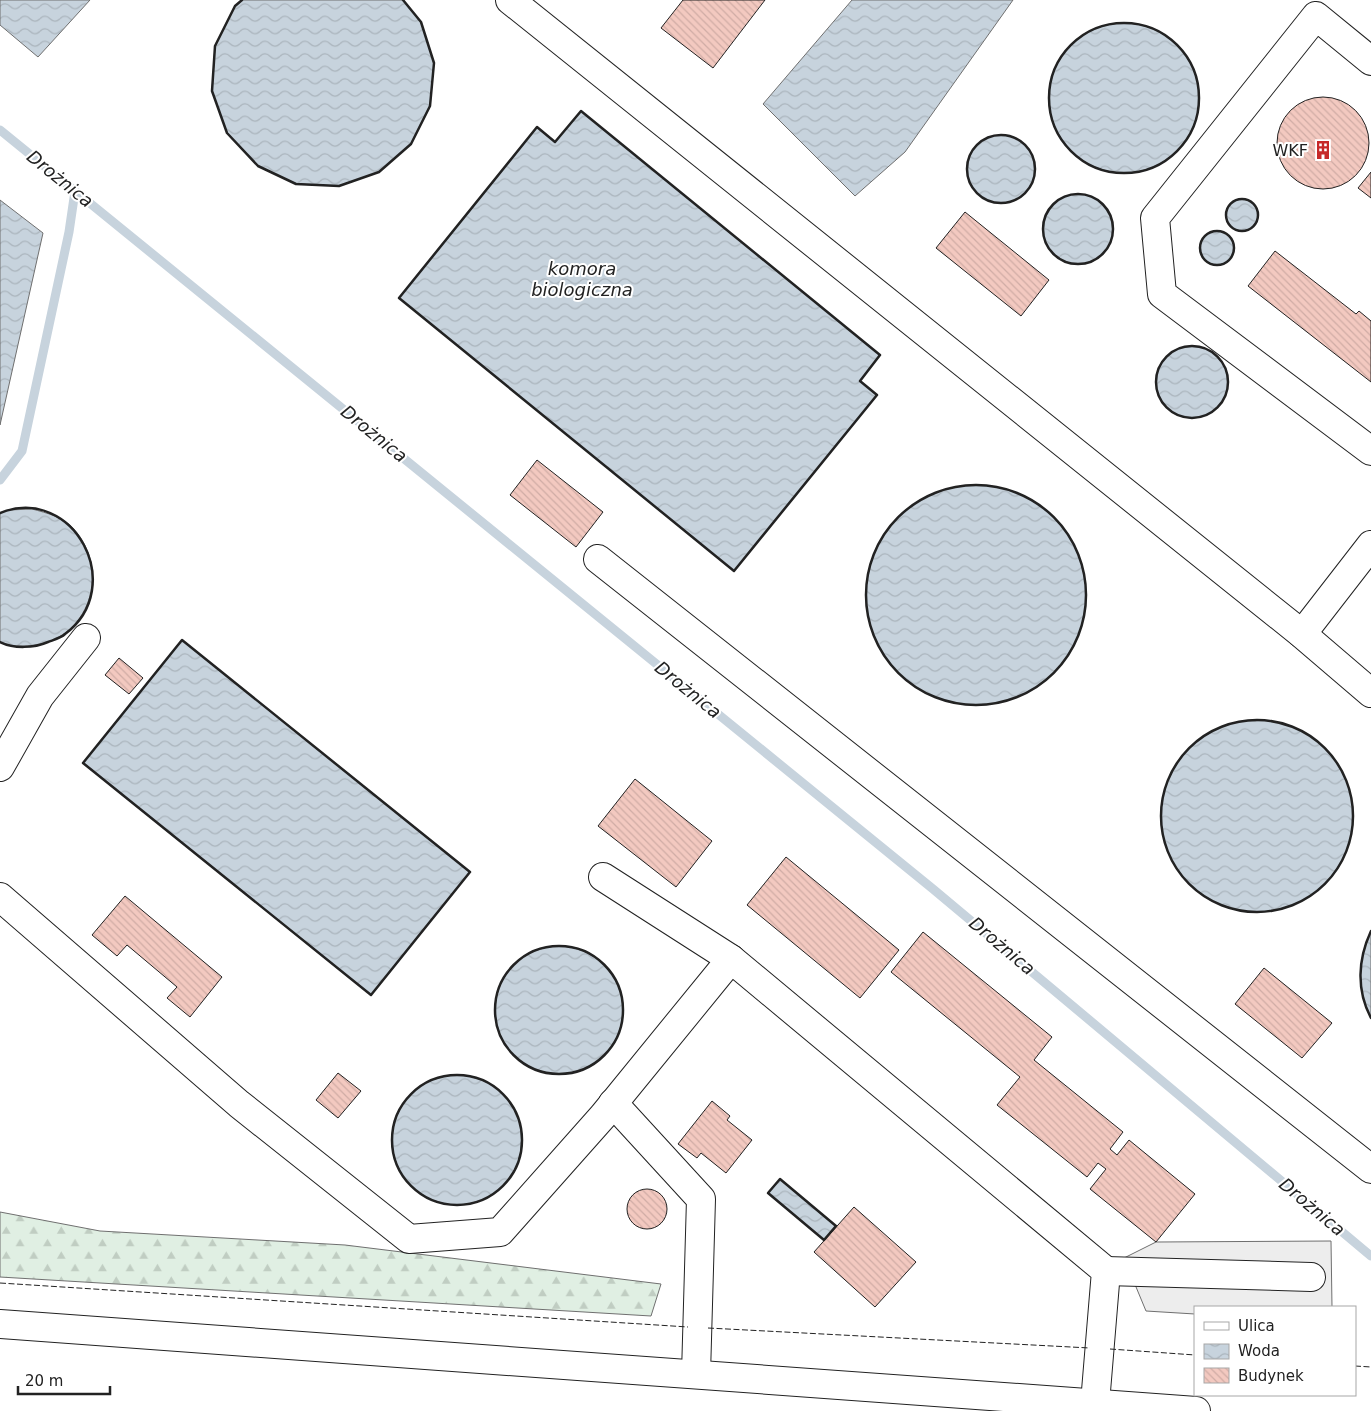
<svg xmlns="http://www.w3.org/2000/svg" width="1371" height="1411" viewBox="0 0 1371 1411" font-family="'DejaVu Sans',sans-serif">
<defs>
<pattern id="forest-firs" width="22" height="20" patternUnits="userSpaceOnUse" patternTransform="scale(1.25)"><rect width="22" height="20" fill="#e0efe3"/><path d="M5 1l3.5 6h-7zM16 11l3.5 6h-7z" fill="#c0cdc2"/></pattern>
<pattern id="water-waves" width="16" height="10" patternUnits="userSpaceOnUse" patternTransform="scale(1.25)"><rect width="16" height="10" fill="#c7d3dd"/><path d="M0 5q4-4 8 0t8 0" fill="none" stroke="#abb5bd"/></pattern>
<pattern id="building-back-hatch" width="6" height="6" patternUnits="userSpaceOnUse" patternTransform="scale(1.25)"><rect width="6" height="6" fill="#f3c9c0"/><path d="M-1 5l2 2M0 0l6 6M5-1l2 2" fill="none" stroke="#d0aca5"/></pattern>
</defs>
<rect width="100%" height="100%" fill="#fff"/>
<!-- forest -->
<path fill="url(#forest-firs)" stroke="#6f6f6f" d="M0,1212L100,1231L345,1245L661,1284L651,1316L0,1277Z"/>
<!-- parking -->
<path fill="#ededed" stroke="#6f6f6f" d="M1331,1241L1332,1307H1195V1314L1146,1311L1124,1258L1156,1242Z"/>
<!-- water -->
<g fill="url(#water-waves)" stroke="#6f6f6f">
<path d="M0,0H90L38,57L0,25Z"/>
<path d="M242,0H403L421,22L434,63L430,106L411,144L379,172L339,186L296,184L258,166L227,133L212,91L215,46L235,6Z"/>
<path d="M852,0H1013L905,152L855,196L763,104Z"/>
<circle cx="1124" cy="98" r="75"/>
<path d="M581,111L880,355L860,381L877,395L734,571L399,298L537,127L555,142Z"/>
<circle cx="1001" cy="169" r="34"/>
<circle cx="1078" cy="229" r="35"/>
<circle cx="1242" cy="215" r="16"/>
<path d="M0,200L43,233L0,425Z"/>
<circle cx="1217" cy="248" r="17"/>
<circle cx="1192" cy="382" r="36"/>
<circle cx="976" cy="595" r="110"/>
<path d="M32,509C47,513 63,517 73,528C115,574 85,648 22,646C14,646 8,646 0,642V513L9,510Z"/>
<path d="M182,640L470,872L371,995L83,763Z"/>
<circle cx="1257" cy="816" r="96"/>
<path d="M1371,931V1018C1356,990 1358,959 1371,931Z"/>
<circle cx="559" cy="1010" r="64"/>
<circle cx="457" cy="1140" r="65"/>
<path d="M780,1179L836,1226L824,1240L768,1193Z"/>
</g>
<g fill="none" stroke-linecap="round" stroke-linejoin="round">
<!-- stream -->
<g stroke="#c7d3dd" stroke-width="9">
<path d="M0,130L933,889L1371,1256"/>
<path d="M0,480L22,451L69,232L75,191"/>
</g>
</g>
<!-- building -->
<g fill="url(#building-back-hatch)" stroke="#222">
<path d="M683,0H765L713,68L661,28Z"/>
<circle cx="1323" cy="143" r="46"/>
<path d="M1371,172V198L1358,188Z"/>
<path d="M965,212L1049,280L1021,316L936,248Z"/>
<path d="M1275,251L1356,314L1359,311L1371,321V382L1248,286Z"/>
<path d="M537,460L603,512L576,547L510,495Z"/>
<path d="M119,658L143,678L129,694L105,675Z"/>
<path d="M635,779L712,841L676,887L598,826Z"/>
<path d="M786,857L899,950L860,998L747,905Z"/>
<path d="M125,896L222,977L190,1017L167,998L177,987L127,945L117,956L92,935Z"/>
<path d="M923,932L1052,1037L1034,1060L1123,1132L1110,1149L1117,1155L1129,1140L1195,1194L1156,1242L1090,1189L1106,1169L1098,1163L1087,1177L997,1105L1020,1077L891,972Z"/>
<path d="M1264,968L1332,1023L1302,1058L1235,1004Z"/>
<path d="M338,1073L361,1091L338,1118L316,1100Z"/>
<path d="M712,1101L730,1116L727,1120L752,1140L726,1173L701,1153L697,1158L678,1144Z"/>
<circle cx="647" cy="1209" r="20"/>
<path d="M854,1207L916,1262L875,1307L814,1252Z"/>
</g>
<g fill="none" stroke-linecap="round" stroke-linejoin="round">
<!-- minor casing -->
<g stroke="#222" stroke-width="30">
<g id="minor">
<path d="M510,0L1302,634L1371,693"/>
<path d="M1371,61L1316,16L1155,218L1162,294L1371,451"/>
<path d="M598,559L1371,1169"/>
<path d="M1302,634L1371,545"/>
<path d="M0,767L40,696L86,638"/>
<path d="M603,877L731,959L1106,1271L1095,1403"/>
<path d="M0,897L239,1104L409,1239L500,1232L603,1116L731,959"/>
<path d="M613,1103L701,1199L696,1374"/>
<path d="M1106,1271L1311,1277"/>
</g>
</g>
<!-- major casing -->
<g stroke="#222" stroke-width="30">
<path id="major" d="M0,1324L1196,1411"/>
</g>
<!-- minor -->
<use href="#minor" stroke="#fff" stroke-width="28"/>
<!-- major -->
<use href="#major" stroke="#fff" stroke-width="28"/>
<!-- fence -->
<g stroke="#222" stroke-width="1" stroke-dasharray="6 2.5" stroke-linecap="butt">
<path d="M0,1283L688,1327"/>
<path d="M708,1328L1090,1348"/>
<path d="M1110,1349L1195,1355"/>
<path d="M1355,1366L1371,1367"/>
</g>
<!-- wall -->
<g stroke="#222" stroke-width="2.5">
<path d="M242,0L235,6L215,46L212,91L227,133L258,166L296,184L339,186L379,172L411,144L430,106L434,63L421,22L403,0"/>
<circle cx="1124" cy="98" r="75"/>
<path d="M581,111L880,355L860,381L877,395L734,571L399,298L537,127L555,142Z"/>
<circle cx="1001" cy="169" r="34"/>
<circle cx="1078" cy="229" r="35"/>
<circle cx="1242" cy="215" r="16"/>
<circle cx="1217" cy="248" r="17"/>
<circle cx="1192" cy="382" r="36"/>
<circle cx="976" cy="595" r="110"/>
<path d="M0,513C74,484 128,587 65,634C61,638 53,640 48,642C34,648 14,649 0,642"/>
<path d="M182,640L470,872L371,995L83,763Z"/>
<circle cx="1257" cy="816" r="96"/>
<path d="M1371,931C1358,959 1356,990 1371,1018"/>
<circle cx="559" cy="1010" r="64"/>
<circle cx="457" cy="1140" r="65"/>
<path d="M780,1179L836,1226L824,1240L768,1193Z"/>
</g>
</g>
<!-- icons -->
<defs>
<g id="building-bare" transform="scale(1.5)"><path d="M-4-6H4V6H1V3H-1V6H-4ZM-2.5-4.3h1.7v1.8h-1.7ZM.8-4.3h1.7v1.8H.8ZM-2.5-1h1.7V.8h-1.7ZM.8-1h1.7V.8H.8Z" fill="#c62828" stroke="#fff" stroke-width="2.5" paint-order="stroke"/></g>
</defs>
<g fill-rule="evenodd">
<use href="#building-bare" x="1323" y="150"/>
</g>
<g text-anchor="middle" stroke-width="4" stroke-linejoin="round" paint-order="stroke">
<!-- poi labels -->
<g font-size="16" fill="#222" stroke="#fff" text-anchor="end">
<text x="1308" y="156">WKF</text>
</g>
<!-- water labels -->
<g font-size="18" font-style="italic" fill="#222" stroke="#fff">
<text transform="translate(60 179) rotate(39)" y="6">Drożnica</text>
<text x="582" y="275">komora<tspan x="582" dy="21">biologiczna</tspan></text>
<text transform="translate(374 434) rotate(39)" y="6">Drożnica</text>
<text transform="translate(688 690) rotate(39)" y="6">Drożnica</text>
<text transform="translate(1002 946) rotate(40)" y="6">Drożnica</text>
<text transform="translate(1312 1207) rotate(40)" y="6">Drożnica</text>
</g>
</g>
<!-- legend -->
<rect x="1194" y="1306" width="162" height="90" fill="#ffffff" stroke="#a7a7a7"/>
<rect x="1204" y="1322" width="25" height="8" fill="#ffffff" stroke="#a7a7a7"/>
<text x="1238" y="1331" font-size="15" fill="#222222">Ulica</text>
<rect x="1204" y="1344" width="25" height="15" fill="url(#water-waves)" stroke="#a7a7a7"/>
<text x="1238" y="1356" font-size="15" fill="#222222">Woda</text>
<rect x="1204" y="1368" width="25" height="15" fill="url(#building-back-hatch)" stroke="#a7a7a7"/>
<text x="1238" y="1381" font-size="15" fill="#222222">Budynek</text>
<!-- scale -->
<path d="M18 1386v8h92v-8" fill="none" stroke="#222222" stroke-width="2.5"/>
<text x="25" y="1386" font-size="15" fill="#222222" stroke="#ffffff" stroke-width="4" paint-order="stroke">20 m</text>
</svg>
